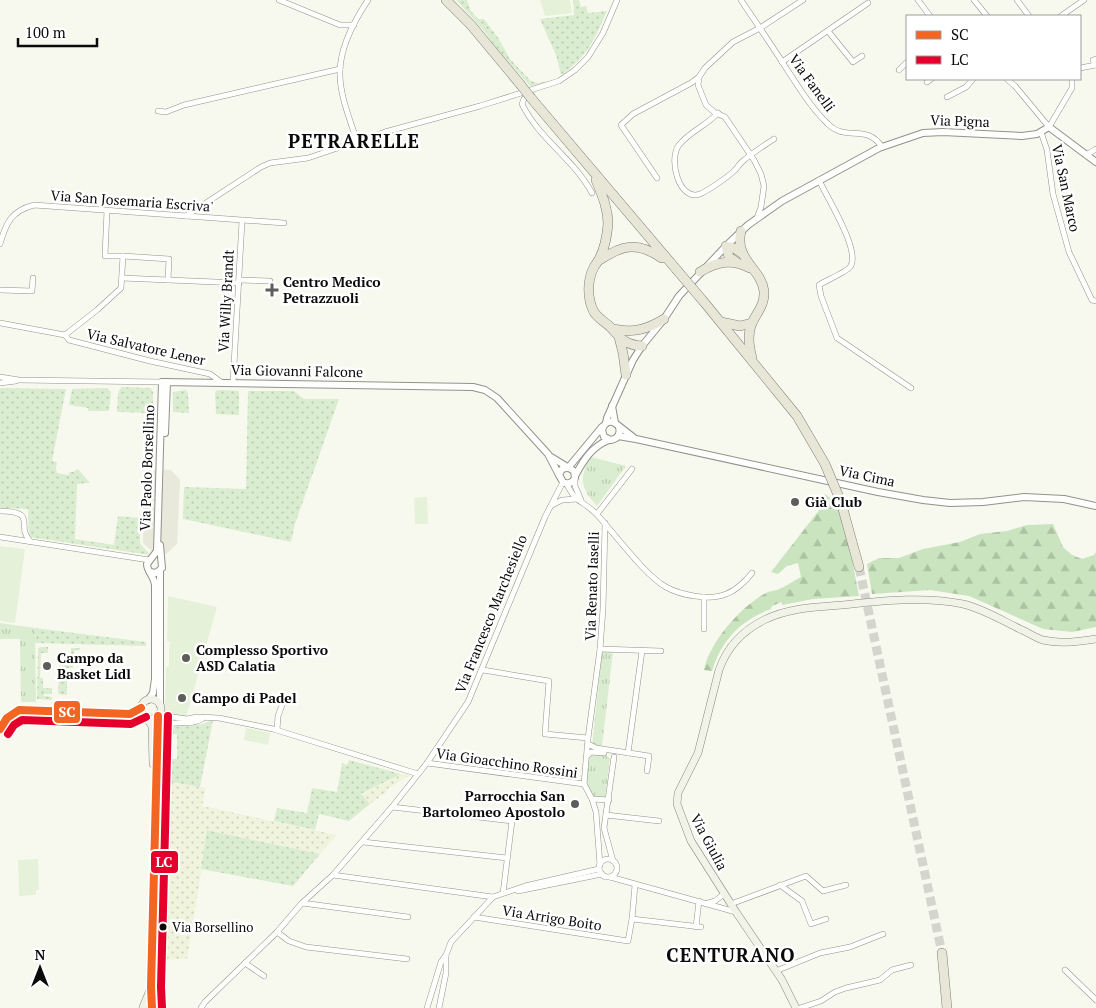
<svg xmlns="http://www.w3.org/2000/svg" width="1096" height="1008" viewBox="0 0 1096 1008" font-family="'PT Serif',serif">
<defs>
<pattern id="farmland-dots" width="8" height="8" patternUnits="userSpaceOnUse" patternTransform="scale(1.25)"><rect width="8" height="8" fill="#f1f4dc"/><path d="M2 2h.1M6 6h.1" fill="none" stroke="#cdd0bb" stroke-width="1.8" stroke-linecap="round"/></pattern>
<pattern id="grass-dots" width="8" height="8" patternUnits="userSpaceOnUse" patternTransform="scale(1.25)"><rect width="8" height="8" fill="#dbedd0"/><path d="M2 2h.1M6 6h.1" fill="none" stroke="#bbcab1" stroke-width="1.8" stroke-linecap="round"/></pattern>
<pattern id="forest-firs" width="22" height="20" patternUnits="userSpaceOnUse" patternTransform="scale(1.25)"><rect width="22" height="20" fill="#cae4bf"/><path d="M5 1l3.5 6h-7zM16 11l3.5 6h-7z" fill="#acc2a3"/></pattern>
<pattern id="park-tufts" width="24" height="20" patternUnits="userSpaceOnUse" patternTransform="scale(1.25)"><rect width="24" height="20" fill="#dbedd0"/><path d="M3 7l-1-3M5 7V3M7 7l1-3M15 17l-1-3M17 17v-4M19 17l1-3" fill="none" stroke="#bbcab1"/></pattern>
</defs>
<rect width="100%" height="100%" fill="#f8f9ee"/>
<!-- farmland -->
<g fill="url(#farmland-dots)">
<path d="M401,774L410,775L386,790L387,792L370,804L361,795Z"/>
<path d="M165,781L206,788L202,806L337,835L320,854L208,830L187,959L160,960L165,824Z"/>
</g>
<!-- grass -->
<g fill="url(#grass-dots)">
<path d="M456,0H467L471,11L478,19H484L499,39L510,59L528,78L531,81L538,83L555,80L531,87L499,51L484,31Z"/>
<path d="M573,0H579L581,7L586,6L588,13L607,11C595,38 587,58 561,75L556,55L540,19L574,15Z"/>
<path d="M121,387L151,388L153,392V413L117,412L118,393Z"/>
<path d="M0,388L66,389L52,461L57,462L56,469L57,473L68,475L70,472H73L78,469L90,483L77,484L75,539L114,545L118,516L140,518V543L150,555L29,537L28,509L0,508Z"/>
<path d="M107,388L111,392L109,411H88V408L69,405L72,389Z"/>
<path d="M186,390L188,394L189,413L173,412V392Z"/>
<path d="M219,390L239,391V415L216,414L215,393L216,391Z"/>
<path d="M248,391H294L304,399H339L295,524L291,542L183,519L184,487L246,489Z"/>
<path d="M35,628L146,642V646L35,643Z"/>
<path d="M40,647H48V653H41L40,678H43V688H52V694H44V696L52,697V700L37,699L38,649Z"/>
<path d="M71,648H80V650L74,651L73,668H67V695L58,694L59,665H61V658H71Z"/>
<path d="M213,720L200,787L165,781L164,759H177V734H164L170,727L202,724Z"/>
<path d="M349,760L401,774L361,794L370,804L349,821L319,814L315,830L274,821L277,808L307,813L312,788L337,792L342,763L347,765Z"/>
<path d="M207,830L320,854L293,886L201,869Z"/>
</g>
<!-- forest -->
<g fill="url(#forest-firs)">
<path d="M825,494L837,503L848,539L859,596L813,599L782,605V602L772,606L771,609C740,621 722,639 712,671L704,670C709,643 741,606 766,593C769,591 773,591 777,590C785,587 793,581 801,577L798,563L787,566L778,574L771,572L820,509Z"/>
<path d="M1053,524L1063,547L1072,555L1082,559L1094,555L1096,552V627L1072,632L1043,629L969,596L930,590L872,594L867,564L879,558H899L923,549L960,542L980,534L1007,531L1027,525Z"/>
</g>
<!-- park -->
<g fill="url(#park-tufts)">
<path d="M591,457L626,466L597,506C581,489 578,477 591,457Z"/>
<path d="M0,623L35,628L36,702H21L20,639H0Z"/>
<path d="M602,651L613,652L602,746H592Z"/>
<path d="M595,754L606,755L610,759L605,797H594L586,785L589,756Z"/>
</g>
<!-- pitch -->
<g fill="#e6f1d9">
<path d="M540,0H570L572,13L545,16Z"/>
<path d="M427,497L428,524H415L414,498Z"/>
<path d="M0,546L25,549L15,623L0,621Z"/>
<path d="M168,596L217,607L186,717L165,714L166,667H169V649L170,642L167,641Z"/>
<path d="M246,728L270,733L268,745L244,740Z"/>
<path d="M38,859L39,890H36V895L19,896L18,860Z"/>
</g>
<!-- plaza -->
<path fill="#e8e8db" d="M156,469L171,470L180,480L177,544L166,554H155L143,543L144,481Z"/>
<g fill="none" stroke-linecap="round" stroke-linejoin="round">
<!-- trunk-tunnel -->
<path stroke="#d4d5cc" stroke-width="9" stroke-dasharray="9 4.5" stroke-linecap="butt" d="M859,567L942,953"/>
<!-- minor casing -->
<g stroke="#91928d" stroke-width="6">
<g id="minor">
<path d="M279,0L340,25H354"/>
<path d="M741,0C757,24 773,47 788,71C800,89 812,109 828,124C846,142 866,123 882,147"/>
<path d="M918,0L930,16"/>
<path d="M974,0L987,16"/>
<path d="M1017,0L1029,16"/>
<path d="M1061,16L1084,0"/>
<path d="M828,31L853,62L862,56"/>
<path d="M782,62L868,3"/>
<path d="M1095,65L1093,60L1096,59"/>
<path d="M1080,68L1096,65"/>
<path d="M899,70L907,62"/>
<path d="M1007,79L1015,86L1049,127L1072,88V79"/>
<path d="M927,82L931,79"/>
<path d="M531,94L524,99L522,104C539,139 574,159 592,193"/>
<path d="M947,97L966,87L973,79"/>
<path d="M158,111L166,112L184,105L340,69"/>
<path d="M718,113C707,125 689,132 679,145C668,159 679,202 700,194C709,190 728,177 735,170C738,167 739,164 743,161C752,153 763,146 774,139"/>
<path d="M1041,132L1047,150L1053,194L1069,252L1092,300L1096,301"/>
<path d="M357,142C351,122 340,96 340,75C339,49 354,21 368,0"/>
<path d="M1086,155L1096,149"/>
<path d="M657,178L621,125L633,114L691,83L699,77"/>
<path d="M819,180C826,196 862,252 850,267C846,272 827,280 819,285L821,296L837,338L911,388"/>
<path d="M107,210L105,256H123"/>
<path d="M186,216L261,167L270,163L308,158L385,132L480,106L559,81L575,70L588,57L603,33L617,0"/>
<path d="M757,218L761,207L764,186L761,174L754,160L725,117L714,112L706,105L698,85L699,77L705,68L733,42L760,28L803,0"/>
<path d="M0,244C6,223 11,211 34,205L284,223"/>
<path d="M122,278L239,283"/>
<path d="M239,280L270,281"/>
<path d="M0,290L32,291L33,278"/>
<path d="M0,323L65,335L97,310L121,288L123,256L169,259L168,280"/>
<path d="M65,335L69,340L150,361L210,374L221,382"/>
<path d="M0,377L19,380L162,382"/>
<path d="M0,383L16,381"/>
<path d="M233,383L242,221"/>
<path d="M575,478V486L581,500"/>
<path d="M566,483C569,488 572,495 577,499C585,505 594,510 600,518C617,537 646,576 666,587C680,595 710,601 726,594C735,591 746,581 752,573"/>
<path d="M552,505L562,500L577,499"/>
<path d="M0,511C39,512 15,525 30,541"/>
<path d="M597,514L632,469"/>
<path d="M0,537L149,560"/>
<path d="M704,597V629"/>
<path d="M600,649L661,651"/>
<path d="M483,670L549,681L545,734L588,738"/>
<path d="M159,715L187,719L197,717L219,718L273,729L418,774"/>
<path d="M277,730L278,716L284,700"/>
<path d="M159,731C175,716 187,728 202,719"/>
<path d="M588,744L596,748L649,756L647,771"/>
<path d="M628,753L642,651"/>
<path d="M587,756L591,752L604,753"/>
<path d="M427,763L584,784"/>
<path d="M592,799L609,800"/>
<path d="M392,807L512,821L503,893"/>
<path d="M606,815L659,821"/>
<path d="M363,842L507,858"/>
<circle cx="608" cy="868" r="9"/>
<path d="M613,861L604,828L614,757"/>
<path d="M600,865L596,812L592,799L584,784L588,738L600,649L603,609L605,523"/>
<path d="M333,875L493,897"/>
<path d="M610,877L736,912"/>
<path d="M780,885L802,901L811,924L826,919"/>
<path d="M518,891L602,874"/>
<path d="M302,903L408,917"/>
<path d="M708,903L715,901L724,894"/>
<path d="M731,904L806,876L823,891L846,885"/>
<path d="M474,917L628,941L632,919L635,885"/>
<path d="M632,919L701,927"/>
<path d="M696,927L699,901"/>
<path d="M277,932L289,941L306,947L407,959"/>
<path d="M245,963L264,976"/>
<path d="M1065,970L1096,1000"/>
<path d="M776,971L820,953L850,947L883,934"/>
<path d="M201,1008L205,1002L277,932L302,903L333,875L392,807L427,763L468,702L545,517L563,482"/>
<path d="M427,1008L441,962L446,955L451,942L493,897L525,886L599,869"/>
<path d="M439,1008L446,973V956"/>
<path d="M800,1008L821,1001L835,992L846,988L880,980L892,970L911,965"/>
</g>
</g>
<!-- tertiary casing -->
<g stroke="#91928d" stroke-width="8">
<g id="tertiary">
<path d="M612,406L615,423L633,437"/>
<path d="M606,423L607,418L633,360L642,346L664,319L679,296L726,246L748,225L782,201L879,148L923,133L943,132L1022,136L1037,134L1049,127L1096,162"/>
<path d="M615,423C609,420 604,423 602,430L604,437L611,440C618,439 621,434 619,427"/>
<path d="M165,433L167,382"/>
<path d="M618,436L636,439L878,492L923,500L950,503L983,502L1024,497L1064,499L1096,506"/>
<path d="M551,457L574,471L575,478C572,483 568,485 563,482L559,475L562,469L566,468"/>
<path d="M568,468L602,427"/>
<path d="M575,476C583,461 592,446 609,440"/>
<path d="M150,572L156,573L162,568L160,545"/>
<path d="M148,700L153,693L155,679V586C155,577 147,572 147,564L157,551L162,382L473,387L485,390L497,398L548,454L559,475"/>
<path d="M160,705V571"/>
</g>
</g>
<!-- secondary casing -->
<g stroke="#888883" stroke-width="8">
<g id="secondary">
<circle cx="151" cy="709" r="10"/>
<path d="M147,719L152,726L153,764"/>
<path d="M0,729L7,718L19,710L130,714L141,708"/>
<path d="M143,1007L150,990"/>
<path d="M152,1008L151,987L156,770L158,764V716"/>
<path d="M796,1008L782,980L736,912L691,841L677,804L678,793L698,753L719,670C727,647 742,631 764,620C788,608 815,607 842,605C882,601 923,596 963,604C984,609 1003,621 1022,630C1029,633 1036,638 1043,640C1060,644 1079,642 1096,639"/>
</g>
</g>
<!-- trunk casing -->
<g stroke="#7e7f7a" stroke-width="10">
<g id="trunk">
<path d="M446,0L471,25L520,84"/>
<path d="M531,98L676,269"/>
<path d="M596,180C602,195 608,208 608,224C607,236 604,251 598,261C597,263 595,265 594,267C587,280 587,299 594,312C599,320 608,323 613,330C622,340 627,345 642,346"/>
<path d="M741,231C734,260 761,268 764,291C765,305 757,312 752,323C747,334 749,347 752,358"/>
<path d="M598,261C622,245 637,241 662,258"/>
<path d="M736,262L729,257L726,246L734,248L743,254"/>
<path d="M700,272C717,261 732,259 750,268"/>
<path d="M704,302L797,416L825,464"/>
<path d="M721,322L740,326L752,323"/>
<path d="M613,329C633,333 646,330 664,319"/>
<path d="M619,337L623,353L626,375"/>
<path d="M841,502L859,567"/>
<path d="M942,953L947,1008"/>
</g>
</g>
<!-- minor -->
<use href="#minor" stroke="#fefefc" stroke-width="5"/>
<!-- tertiary -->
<use href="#tertiary" stroke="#fefefc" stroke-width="6"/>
<!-- secondary -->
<use href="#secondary" stroke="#f2f3e8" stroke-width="7"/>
<!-- trunk -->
<use href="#trunk" stroke="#e8e6d7" stroke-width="9"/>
<!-- trunk-bridge casing -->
<g stroke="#7e7f7a" stroke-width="10" stroke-linecap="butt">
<g id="trunk-bridge">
<path d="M520,84L531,98"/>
<path d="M676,269L704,302"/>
<path d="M825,464L841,502"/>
</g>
</g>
<!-- trunk-bridge -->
<use href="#trunk-bridge" stroke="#e8e6d7" stroke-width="9"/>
<!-- bus-1 casing -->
<g stroke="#fff" stroke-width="11">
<g id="bus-1">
<path d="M0,729L7,718L19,710L130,714L141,708"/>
<path d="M152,1008L151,987L158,716"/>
</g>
</g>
<!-- bus-2 casing -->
<g stroke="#fff" stroke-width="11">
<g id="bus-2">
<path d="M8,734L14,725L22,720L131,724L146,717"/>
<path d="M162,1008L161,987L168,716"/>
</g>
</g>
<!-- bus-1 -->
<use href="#bus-1" stroke="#f26522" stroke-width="8"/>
<!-- bus-2 -->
<use href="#bus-2" stroke="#e4002b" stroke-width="8"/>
</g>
<!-- markers -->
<g fill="#5d5e5a" stroke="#fff" stroke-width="2">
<path d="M269.5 282.5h5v5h5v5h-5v5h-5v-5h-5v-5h5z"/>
<circle cx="795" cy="502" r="5"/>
<circle cx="186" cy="658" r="5"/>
<circle cx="47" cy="666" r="5"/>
<circle cx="182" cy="698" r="5"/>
<circle cx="575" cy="804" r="5"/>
</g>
<circle fill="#0a0a0a" stroke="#fff" stroke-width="2" cx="163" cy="927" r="4.5"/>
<g text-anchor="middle" stroke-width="5" stroke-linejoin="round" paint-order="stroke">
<!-- bus labels -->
<g font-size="13" fill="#0a0a0a" stroke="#fff" text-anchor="start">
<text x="172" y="932">Via Borsellino</text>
</g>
<!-- street labels -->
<g font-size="14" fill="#0a0a0a" stroke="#fff">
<text transform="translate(812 83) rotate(54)" y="5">Via Fanelli</text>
<text transform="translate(960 121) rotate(2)" y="5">Via Pigna</text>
<text transform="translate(1066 188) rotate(78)" y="5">Via San Marco</text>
<text transform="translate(132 201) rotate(4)" y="5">Via San Josemaria Escriva'</text>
<text transform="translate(226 301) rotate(-87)" y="5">Via Willy Brandt</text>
<text transform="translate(146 347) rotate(13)" y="5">Via Salvatore Lener</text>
<text transform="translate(297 371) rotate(1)" y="5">Via Giovanni Falcone</text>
<text transform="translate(147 468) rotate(-88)" y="5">Via Paolo Borsellino</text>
<text transform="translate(867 476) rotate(12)" y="5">Via Cima</text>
<text transform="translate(592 586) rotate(-88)" y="5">Via Renato Iaselli</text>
<text transform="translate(491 614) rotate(-68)" y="5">Via Francesco Marchesiello</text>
<text transform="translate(507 763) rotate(8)" y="5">Via Gioacchino Rossini</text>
<text transform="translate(709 842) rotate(62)" y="5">Via Giulia</text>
<text transform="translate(552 918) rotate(9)" y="5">Via Arrigo Boito</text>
</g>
<!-- poi labels -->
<g font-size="14" font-weight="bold" fill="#0a0a0a" stroke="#fff" text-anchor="start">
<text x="283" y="287">Centro Medico<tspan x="283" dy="16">Petrazzuoli</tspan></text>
<text x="805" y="507">Già Club</text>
<text x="196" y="655">Complesso Sportivo<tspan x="196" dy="16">ASD Calatia</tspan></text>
<text x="57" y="663">Campo da<tspan x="57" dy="16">Basket Lidl</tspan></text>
<text x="192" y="703">Campo di Padel</text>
<text x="565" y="801" text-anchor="end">Parrocchia San<tspan x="565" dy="16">Bartolomeo Apostolo</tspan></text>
</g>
<!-- district labels -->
<g font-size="19" font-weight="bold" letter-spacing="1" fill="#0a0a0a" stroke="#fff">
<text x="354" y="148">PETRARELLE</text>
<text x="731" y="962">CENTURANO</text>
</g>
</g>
<g stroke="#fff" stroke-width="2">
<rect x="53" y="700" width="28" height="24" rx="5" fill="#f26522"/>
<rect x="150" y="850" width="29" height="24" rx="5" fill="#e4002b"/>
</g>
<g font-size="14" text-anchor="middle" font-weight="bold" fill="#fff">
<text x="67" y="717">SC</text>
<text x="164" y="867">LC</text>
</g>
<!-- legend -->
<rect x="906" y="15" width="175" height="65" fill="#ffffff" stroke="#9d9d9d"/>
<rect x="916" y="31" width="25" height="8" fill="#f26522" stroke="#9d9d9d"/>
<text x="951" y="40" font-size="15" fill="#0a0a0a">SC</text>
<rect x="916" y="56" width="25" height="8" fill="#e4002b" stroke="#9d9d9d"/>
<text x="951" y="65" font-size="15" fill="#0a0a0a">LC</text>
<!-- north arrow -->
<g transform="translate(40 968)" stroke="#ffffff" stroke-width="4" paint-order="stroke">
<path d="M0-4L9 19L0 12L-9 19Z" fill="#0a0a0a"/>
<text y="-8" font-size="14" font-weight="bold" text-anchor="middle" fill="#0a0a0a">N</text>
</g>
<!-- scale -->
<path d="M18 38v8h79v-8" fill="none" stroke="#0a0a0a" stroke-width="2.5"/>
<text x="25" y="38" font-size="15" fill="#0a0a0a" stroke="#ffffff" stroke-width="4" paint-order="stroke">100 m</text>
</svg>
